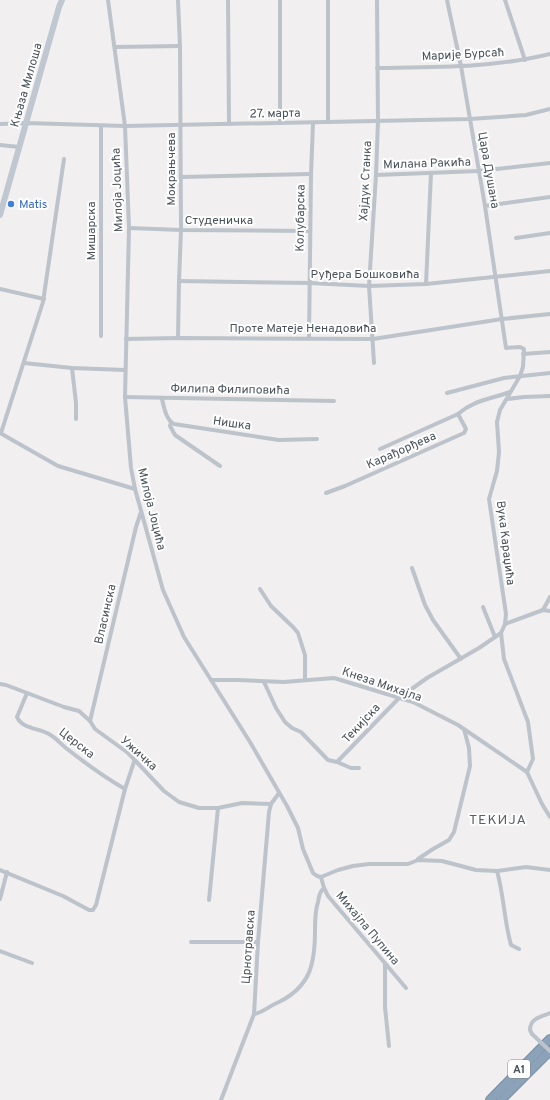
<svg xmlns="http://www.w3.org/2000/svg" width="550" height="1100" viewBox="0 0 550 1100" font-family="Overpass,sans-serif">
<rect width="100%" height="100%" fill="#f1efef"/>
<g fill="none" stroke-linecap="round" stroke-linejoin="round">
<!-- motorway casing -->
<g stroke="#778da4" stroke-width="10">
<g id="motorway">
<path d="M490,1100L550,1039"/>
<path d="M501,1100L550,1051"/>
</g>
</g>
<!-- minor -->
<g stroke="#bcc3ca" stroke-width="4">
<path d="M108,0L125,126L129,228L125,397L131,468L135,489L163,590L184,637L250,742L287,806L298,828L303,849L313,873L317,876L321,877L324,888L328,896L406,988"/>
<path d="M178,0L180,46L181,230L179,281L178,338"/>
<path d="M228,0L229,124"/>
<path d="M328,0V122"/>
<path d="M505,0L525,60"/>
<path d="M115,47L180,46"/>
<path d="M377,68C435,67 494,68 550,54"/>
<path d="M280,123V0"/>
<path d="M0,124L26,123L125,126L470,119L526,115L550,109"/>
<path d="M0,145L19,147"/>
<path d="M376,175L479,171L550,163"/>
<path d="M181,177L311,174"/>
<path d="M485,206L550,197"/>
<path d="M129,228L181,230L310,231"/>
<path d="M516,238L550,233"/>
<path d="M179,281L310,283L369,286L426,284L550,271"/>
<path d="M426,284L431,173"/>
<path d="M0,289L44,299"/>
<path d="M101,336V126"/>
<path d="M309,338L311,174L313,123"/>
<path d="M126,339L178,338L373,339L502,319L550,314"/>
<path d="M523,354L550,352"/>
<path d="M24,363L72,368L125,370"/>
<path d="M374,363L369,286L376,175L378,121L377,0"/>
<path d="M72,368L76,403V419"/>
<path d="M447,393L504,378L550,373"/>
<path d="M125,397L334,401"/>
<path d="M162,399C164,407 166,420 174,424L279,440L317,439"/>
<path d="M507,399L524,397L550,396"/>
<path d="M171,423L170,426L175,435L220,466"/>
<path d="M0,433L58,466L135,489"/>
<path d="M1,433L43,302L64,159"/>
<path d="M380,449L458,414C474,400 491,399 510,392"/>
<path d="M326,493L345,486L464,433L466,429L458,414"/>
<path d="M412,568L425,605L433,620L461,659"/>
<path d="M260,589L271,606L293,627L298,633L305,655V680"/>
<path d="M483,607L495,637"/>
<path d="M543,610L550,611"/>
<path d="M505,624L543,610L550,597"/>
<path d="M501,633L504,659L528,722L533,759L527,772"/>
<path d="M211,680H238L284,682L334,678L413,702L458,725L527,772L542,804L550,817"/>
<path d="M264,682L276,708L285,722L292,728L301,732L328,760L337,762L351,768H359"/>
<path d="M0,684L6,685L64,707L79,711L90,721L95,729L128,753L164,791L179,802L199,808H218L242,803L271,804"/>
<path d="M27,693L17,717C22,729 39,728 49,734C56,738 60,743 66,748C85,763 104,777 125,789"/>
<path d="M90,721L136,527L141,512"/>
<path d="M337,762L399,698L427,678L479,648L501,633L505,624L506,614L489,499L497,471L499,452L497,422L500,410L520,376L523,367L524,349L520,347L506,348L485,206L470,119L461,66L447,0"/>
<path d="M418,859L433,849L449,840L454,832L470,766L469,748L464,729"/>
<path d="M0,870L63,896L89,910H93L96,905L125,789L135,759"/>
<path d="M497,871C504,896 504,920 511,945L519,949"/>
<path d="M321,877L338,870L353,866L369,864H408L418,860L442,861L476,870L497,871L526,867L550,870"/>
<path d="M0,899L7,872"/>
<path d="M209,900L218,808"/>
<path d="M191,942H258"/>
<path d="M0,951L32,963"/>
<path d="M385,964V1007L389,1046"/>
<path d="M254,1014C262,1013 271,1005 279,1002C311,986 315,963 315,930C315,920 315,911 318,902C319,897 319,892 324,888"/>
<path d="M532,1034L530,1030C530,1018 541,1017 550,1013"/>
<path d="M221,1100L254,1014L258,942L269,812L271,804L279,793"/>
</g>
<!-- secondary -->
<path stroke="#bfc7d1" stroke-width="6" d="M0,215L59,7L62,0"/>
<!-- motorway -->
<use href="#motorway" stroke="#8ca2b8" stroke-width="8"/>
<!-- minor-bridge -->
<path stroke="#bcc3ca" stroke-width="4" d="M532,1034L550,1051"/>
</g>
<!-- markers -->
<circle fill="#3f7fe0" stroke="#fff" stroke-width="1.5" cx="11" cy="204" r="4"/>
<g text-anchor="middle" stroke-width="4" stroke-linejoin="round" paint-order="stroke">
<!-- shield labels -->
<rect fill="#fff" stroke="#80868c" stroke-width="1" x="508" y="1060" width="22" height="18" rx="3"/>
<g font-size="11" font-weight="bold" fill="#49525a">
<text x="519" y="1073">A1</text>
</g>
<!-- street labels -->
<g font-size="12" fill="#49525a" stroke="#fff">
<text transform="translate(463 54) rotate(-3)" y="4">Марије Бурсаћ</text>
<text transform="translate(26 85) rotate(-74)" y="4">Књаза Милоша</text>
<text transform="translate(275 113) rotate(-1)" y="4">27. марта</text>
<text transform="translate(427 163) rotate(-2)" y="4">Милана Ракића</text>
<text transform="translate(171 169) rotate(-90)" y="4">Мокрањчева</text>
<text transform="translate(489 170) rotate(80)" y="4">Цара Душана</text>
<text transform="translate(365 181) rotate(-87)" y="4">Хајдук Станка</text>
<text transform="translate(117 190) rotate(-92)" y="4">Милоја Јоцића</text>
<text transform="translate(300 218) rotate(-89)" y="4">Колубарска</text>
<text x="219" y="224">Студеничка</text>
<text transform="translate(91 231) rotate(-90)" y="4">Мишарска</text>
<text x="365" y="278">Руђера Бошковића</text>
<text x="303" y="332">Проте Матеје Ненадовића</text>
<text transform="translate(230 389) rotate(1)" y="4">Филипа Филиповића</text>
<text transform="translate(232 423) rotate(8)" y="4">Нишка</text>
<text transform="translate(401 450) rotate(-24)" y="4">Карађорђева</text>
<text transform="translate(152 509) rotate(76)" y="4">Милоја Јоцића</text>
<text transform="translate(506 543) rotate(83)" y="4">Вука Караџића</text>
<text transform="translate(105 614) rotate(-77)" y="4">Власинска</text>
<text transform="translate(382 684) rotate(19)" y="4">Кнеза Михајла</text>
<text transform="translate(361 723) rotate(-47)" y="4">Текијска</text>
<text transform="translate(77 743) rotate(38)" y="4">Церска</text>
<text transform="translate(139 753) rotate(42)" y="4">Ужичка</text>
<text transform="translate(368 928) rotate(50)" y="4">Михајла Пупина</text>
<text transform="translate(248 947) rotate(-86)" y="4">Црнотравска</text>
</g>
<!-- shop labels -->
<g font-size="12" fill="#366cbe" stroke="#fff" text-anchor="start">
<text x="19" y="208">Matis</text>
</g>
<!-- quarter labels -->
<g font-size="14" letter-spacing="1" fill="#5c5f63" stroke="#fff">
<text x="498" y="824">ТЕКИЈА</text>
</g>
</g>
</svg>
